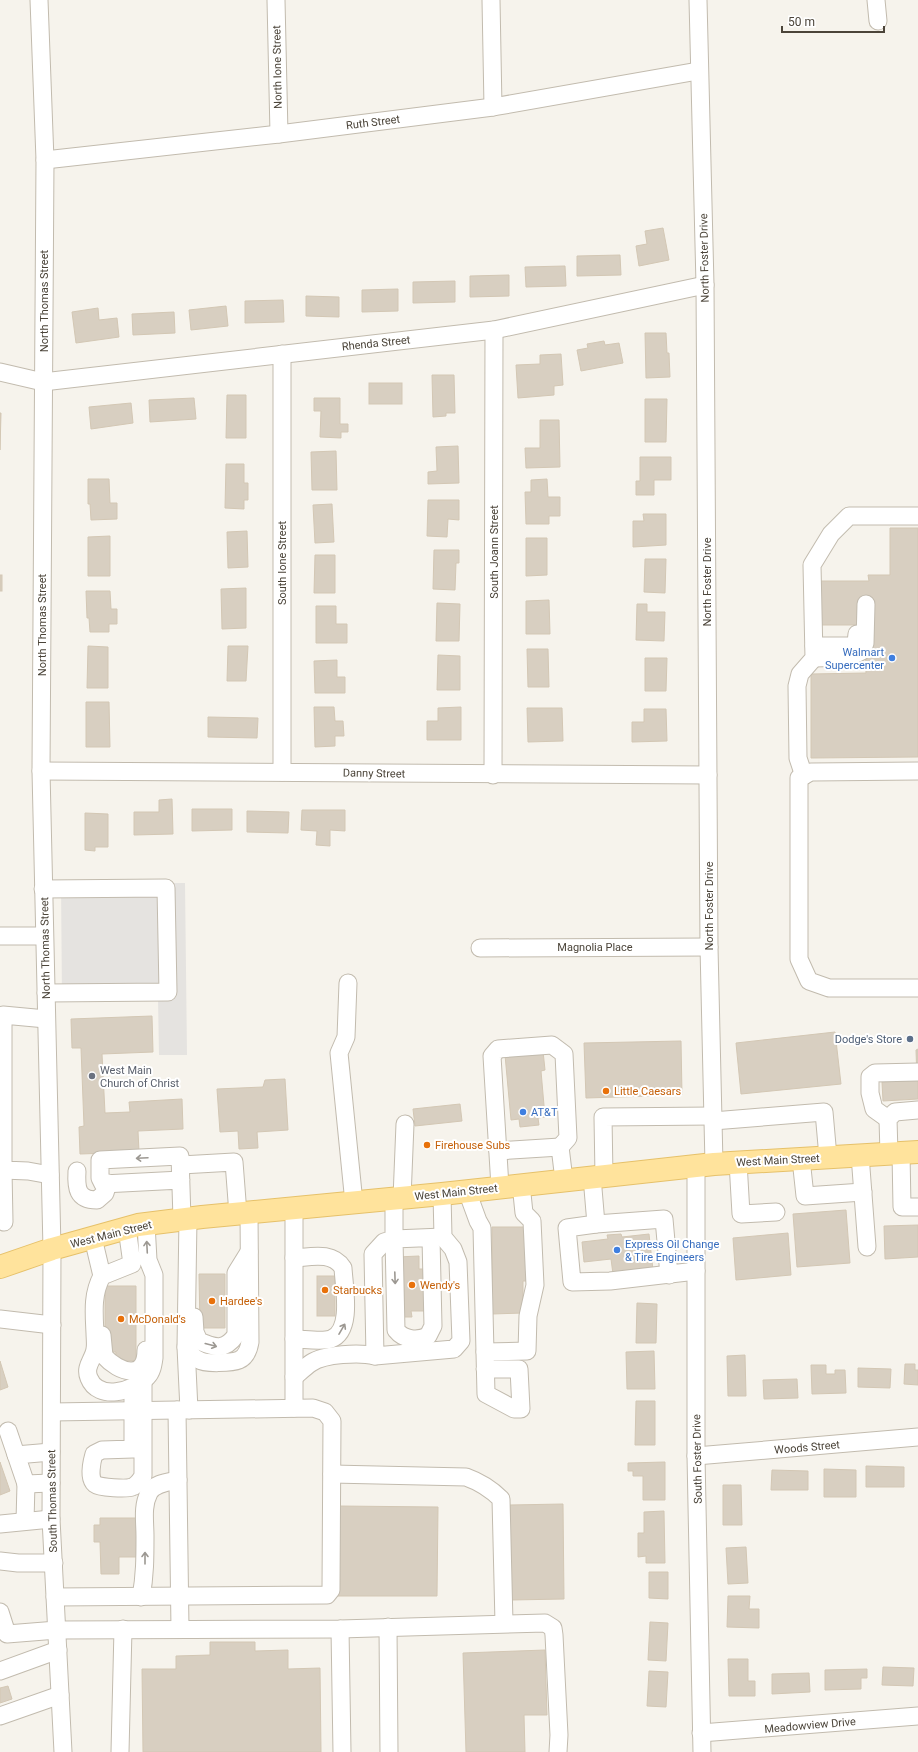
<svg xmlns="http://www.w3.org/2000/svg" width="918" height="1752" viewBox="0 0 918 1752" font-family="Roboto,sans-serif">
<rect width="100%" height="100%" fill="#f6f3ec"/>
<!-- parking -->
<path fill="#e5e3e0" d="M185,883L187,1055H159L158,998L62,999L61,884Z"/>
<!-- building -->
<g fill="#d8cfc1" stroke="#d3c7b4">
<path d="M663,228L669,260L639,266L636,246L647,244L645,231Z"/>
<path d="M620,255L621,275L577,276V256Z"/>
<path d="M565,266L566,286L526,287L525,267Z"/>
<path d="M509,275V296L470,297V276Z"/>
<path d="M455,281V302L413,303V282Z"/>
<path d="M398,289V311L362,312V290Z"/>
<path d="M306,296L339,297V317L306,316Z"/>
<path d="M283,300L284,322L245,323V301Z"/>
<path d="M226,306L228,326L191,330L189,310Z"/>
<path d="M98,308L99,320L117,318L119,337L76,343L72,312Z"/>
<path d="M174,312L175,333L133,335L132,314Z"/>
<path d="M645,333H666L667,353H669L670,377L646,378Z"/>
<path d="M604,341L605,345L619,343L623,363L581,371L577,350L588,348L587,344Z"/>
<path d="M561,354L563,385L554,386V395L518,398L516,365L540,364V355Z"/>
<path d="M432,375H454L455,413H446V416L433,417Z"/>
<rect x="369" y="383" width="33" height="21"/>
<path d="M227,395H246V438H226Z"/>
<path d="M194,398L196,419L150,422L149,400Z"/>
<path d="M314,398H340V424H348V432H341V438L320,437L321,411H314Z"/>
<path d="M645,399H667L666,442H645Z"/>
<path d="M131,403L133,423L91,429L89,407Z"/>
<path d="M0,413H1L0,450Z"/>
<path d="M540,420H559L560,467L526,468L525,448H540Z"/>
<path d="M458,446L459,483L428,484V472L437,471L436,447Z"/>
<path d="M336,451L337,490H312L311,452Z"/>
<path d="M640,457H671V480H654V495H636V481H640Z"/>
<path d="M226,464H244V483H248V500H244V509L225,508Z"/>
<path d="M88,479H109L110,503H117V519L91,520L90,504H88Z"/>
<path d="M547,479L548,497H560V516H549V524H526L525,492H531V480Z"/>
<path d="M428,500H459V520L448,519L447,537L427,536Z"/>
<path d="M332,504L334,542L315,543L313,505Z"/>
<path d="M643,514H666V545L633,547V521H644Z"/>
<path d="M890,528H918V757L811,758V674L866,673L865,625H820V581H869L868,575H890Z"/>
<path d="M247,531L248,567L228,568L227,532Z"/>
<path d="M110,536V576H88V537Z"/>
<path d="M526,538H547V575L526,576Z"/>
<path d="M434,550H459V563H456L455,590L433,589Z"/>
<path d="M315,555H335V593H314Z"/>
<path d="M645,559H666L665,593L644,592Z"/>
<rect x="0" y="575" width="2" height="16"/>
<path d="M246,588V628L222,629L221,589Z"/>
<path d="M86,591H110L111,609H117V624H109V632H90L89,618H87Z"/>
<path d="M549,600L550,634H526V601Z"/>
<path d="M437,603L460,604L459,641H436Z"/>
<path d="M637,604H647V612H665L664,641L636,640Z"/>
<path d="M316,606H336V624H347V643H316Z"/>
<path d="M88,646L108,647V688H87Z"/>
<path d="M228,646H248L246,681H227Z"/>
<path d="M527,649H548L549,687H528Z"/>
<path d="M438,655L460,656V690H437Z"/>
<path d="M645,658H667L666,691H645Z"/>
<path d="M337,660V677H345V693H315L314,661Z"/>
<path d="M86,702H109L110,747H86Z"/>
<path d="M314,707H334L335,721H343L344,736H335V746L315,747Z"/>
<path d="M461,707V740H427V721H438V708Z"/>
<path d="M527,708H562L563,741L528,742Z"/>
<path d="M644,709H666L667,741L632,742V722H644Z"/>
<path d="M208,717L258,718L257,738L208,737Z"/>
<path d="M172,799L173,834L134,835V812H159V800Z"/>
<path d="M192,809H232V830L192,831Z"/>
<path d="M302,810H345V831L330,830V846L316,845L317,831L301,830Z"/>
<path d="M247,811L289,812L288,833L247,832Z"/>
<path d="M85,813L108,814V847H95V851L85,850Z"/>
<path d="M152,1016L153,1052L102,1054L105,1113L130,1112L129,1102L182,1099L183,1129L138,1131L139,1152L80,1154L79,1127L84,1126L81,1048H72L71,1019Z"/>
<path d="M835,1032L841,1084L741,1094L736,1043Z"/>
<path d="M681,1041L682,1095L586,1098L584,1043Z"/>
<path d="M918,1049V1099L883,1101L882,1082L917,1080L916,1050Z"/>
<path d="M543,1051L545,1070L541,1071L545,1117L538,1118L539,1125L520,1127L519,1119L511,1120L505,1055Z"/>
<path d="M285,1079L288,1130L257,1132L258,1148L239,1149L238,1131L220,1132L217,1089L263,1087L265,1080Z"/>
<path d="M460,1104L462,1121L415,1126L413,1109Z"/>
<path d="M846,1210L850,1263L797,1267L793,1214Z"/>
<path d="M918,1225V1257L885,1259L884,1226Z"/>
<path d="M492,1227H527V1281H523V1313L492,1314Z"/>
<path d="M788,1233L791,1275L736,1280L733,1238Z"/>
<path d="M621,1234L622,1237L649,1234L653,1270L613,1274L611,1259L584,1262L582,1242L608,1239L607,1235Z"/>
<path d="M419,1256V1269H423L424,1311H411L412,1317H401L397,1257Z"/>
<path d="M199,1274H225V1328H200Z"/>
<rect x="317" y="1276" width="18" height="40"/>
<path d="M105,1286H136V1361H115L116,1352H105Z"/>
<path d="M637,1303L657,1304L656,1343H636Z"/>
<path d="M654,1351L655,1389H627L626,1352Z"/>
<path d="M745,1355L746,1396H728L727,1356Z"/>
<path d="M0,1361L8,1387L0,1390Z"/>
<path d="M905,1364H915V1370H918V1385L904,1384Z"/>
<path d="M811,1365H826V1374H835V1370H845L846,1393L812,1394Z"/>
<path d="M858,1368L891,1369L890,1388L858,1387Z"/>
<path d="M797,1379L798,1398L764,1399L763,1380Z"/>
<path d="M636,1401H655V1445H635Z"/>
<path d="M0,1462L10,1491L0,1495Z"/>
<path d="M665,1462V1500H643V1476H633V1471H628V1463Z"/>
<path d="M866,1466L904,1467V1487H866Z"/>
<path d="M824,1469L856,1470V1497H824Z"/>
<path d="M772,1470L808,1471V1490H771Z"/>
<path d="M723,1485H741L742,1525H723Z"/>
<path d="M563,1504L564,1599L511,1600L510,1505Z"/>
<path d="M338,1506L438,1507L437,1596H337Z"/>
<path d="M664,1511L665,1563H646V1556L638,1557V1533H644V1512Z"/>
<path d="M100,1518H147L148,1557H119V1574H101L100,1542H94V1525H100Z"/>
<path d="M746,1547L748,1583L728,1584L726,1548Z"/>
<path d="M649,1572H668V1599L649,1598Z"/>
<path d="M728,1596H750L749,1609H759V1628L727,1627Z"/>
<path d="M650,1622L668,1623L666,1661L648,1660Z"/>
<path d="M210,1642H255V1651L288,1650V1669L320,1668L321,1752H143L142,1669H176V1656L210,1655Z"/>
<path d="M545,1650L547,1715H524L525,1752H466L463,1653Z"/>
<path d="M728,1659H748V1681H755V1696H729Z"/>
<path d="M883,1667L914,1668L913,1686L882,1685Z"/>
<path d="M867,1669V1678H861V1689L825,1690V1670Z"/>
<path d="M649,1671L668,1672L666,1707L647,1706Z"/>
<path d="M809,1673L810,1692L772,1694V1674Z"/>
<path d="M8,1686L12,1699L0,1703V1688Z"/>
</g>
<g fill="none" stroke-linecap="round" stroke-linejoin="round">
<!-- minor casing -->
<g stroke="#c2bbae" stroke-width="19">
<g id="minor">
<path d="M39,0L45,160L41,771L52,1249L51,1519L63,1752"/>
<path d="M276,0L279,134"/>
<path d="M491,0L493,107"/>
<path d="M698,0L705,285L709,947L714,1164"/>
<path d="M876,0L878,21"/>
<path d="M45,160L279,134L493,107L698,71"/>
<path d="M282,354V772"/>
<path d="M0,372L43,382L494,330L705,285"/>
<path d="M814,646H850L856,643L857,634"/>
<path d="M814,658L850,657L862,651L865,643L866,604"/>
<path d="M41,771L708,775"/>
<path d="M918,771L811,772L799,778V959L809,981L829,988H918"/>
<path d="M493,775L494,330"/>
<path d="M804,776L798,758L797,686L800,674L814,658L812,565L831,534L849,516H918"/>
<path d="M43,889L166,888L168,992L46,993"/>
<path d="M0,936H44"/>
<path d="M480,948L709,947"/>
<path d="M348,983L346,1037L339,1053L354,1203"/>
<path d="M46,1019L3,1015V1170L28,1171L50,1175"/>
<path d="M888,1119L874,1109L870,1093V1077L875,1073L918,1072"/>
<path d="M713,1121L824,1112L828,1157"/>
<path d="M498,1151L560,1147"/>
<path d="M901,1153L902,1207H918"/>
<path d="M889,1154L888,1119L895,1112L918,1110"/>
<path d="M860,1155L867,1247"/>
<path d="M801,1159L805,1196L863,1192"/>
<path d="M738,1162L741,1214L776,1212"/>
<path d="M181,1165L234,1162L238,1214"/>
<path d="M696,1166V1456L702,1752"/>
<path d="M0,1170H3L4,1222"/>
<path d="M77,1171C76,1188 77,1200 97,1200L105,1193L108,1183"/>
<path d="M604,1176L603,1117L713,1116"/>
<path d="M592,1177L596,1224L567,1228L572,1282L610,1281L696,1271"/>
<path d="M181,1180L103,1184L100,1178V1160L180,1156L182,1219"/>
<path d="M500,1187L492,1056L498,1049L552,1045L564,1054L568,1138L560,1147L564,1180"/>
<path d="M467,1191L478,1221L482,1228L486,1394L514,1409H521L519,1369H485"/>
<path d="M402,1198L405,1124"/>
<path d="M394,1199V1239L384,1242L373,1254L375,1356L454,1349L461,1341L458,1262L453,1249L443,1237L442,1194"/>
<path d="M294,1209V1408"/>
<path d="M188,1219L186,1347C189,1352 193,1358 199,1360C205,1364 232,1363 239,1360C246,1357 249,1348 250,1342L249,1213"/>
<path d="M596,1224L664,1219L669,1275"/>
<path d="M127,1228L132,1264L102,1276C92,1294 94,1313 95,1333C95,1338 96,1344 95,1349C94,1359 84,1366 89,1378C98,1401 133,1392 147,1377C152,1372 153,1365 154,1358V1275L148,1260L146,1224"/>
<path d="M93,1238L102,1276"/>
<path d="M431,1238L433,1326L428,1336C417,1341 404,1340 396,1330L394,1239L443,1237"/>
<path d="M294,1258C311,1257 332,1251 343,1268C344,1287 353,1331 331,1339C323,1342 303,1339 294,1339"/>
<path d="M194,1317L195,1332L199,1341C215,1348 225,1351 236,1335V1273L249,1252"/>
<path d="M0,1319L52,1325"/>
<path d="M102,1335L104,1356C119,1373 146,1381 146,1350"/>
<path d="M186,1347L189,1410"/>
<path d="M485,1352L527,1351L528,1316L535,1285L532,1221L524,1213L521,1184"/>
<path d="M294,1377C299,1373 305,1367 311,1363C324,1354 360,1352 375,1356"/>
<path d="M133,1399V1449L102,1450L94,1454C92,1461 88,1478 95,1484C100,1488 127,1489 132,1487C138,1485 140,1480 143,1476V1380"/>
<path d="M177,1410L180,1629"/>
<path d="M52,1412L313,1408L325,1412L332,1421L331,1590L327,1595L55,1597"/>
<path d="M8,1431L26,1484L51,1483"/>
<path d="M16,1455L51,1452"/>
<path d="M696,1456L918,1437"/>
<path d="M332,1474L466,1477C480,1482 490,1488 501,1499L504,1623"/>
<path d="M25,1521L26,1484"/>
<path d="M0,1524L51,1519"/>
<path d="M0,1561L18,1563H54"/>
<path d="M141,1597C145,1576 145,1557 145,1536C145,1522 142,1506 149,1493C154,1483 168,1482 178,1480"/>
<path d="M0,1612L7,1634L57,1630L340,1629L545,1623L553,1628L554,1635L559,1735L558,1752"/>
<path d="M388,1627L389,1752"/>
<path d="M340,1629L342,1752"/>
<path d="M0,1671L58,1650"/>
<path d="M0,1716L60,1695"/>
<path d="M701,1733L918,1716"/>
<path d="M120,1752L123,1629"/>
</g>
</g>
<!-- major casing -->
<g stroke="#e6c16a" stroke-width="24">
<path id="major" d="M0,1267L52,1249L138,1225L202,1217L442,1194L714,1164L918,1152"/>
</g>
<!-- minor -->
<use href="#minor" stroke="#fff" stroke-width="17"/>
<!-- major -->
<use href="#major" stroke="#ffe39c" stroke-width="22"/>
</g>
<!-- one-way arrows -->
<defs><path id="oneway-shaft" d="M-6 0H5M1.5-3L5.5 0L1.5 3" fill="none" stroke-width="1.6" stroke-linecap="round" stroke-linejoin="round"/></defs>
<g stroke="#9c9892">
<use href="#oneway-shaft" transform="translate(142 1158) rotate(177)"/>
<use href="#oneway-shaft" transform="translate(147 1247) rotate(-93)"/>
<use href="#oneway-shaft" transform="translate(395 1278) rotate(88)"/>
<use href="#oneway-shaft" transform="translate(342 1329) rotate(-60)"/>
<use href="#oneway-shaft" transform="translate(211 1345) rotate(15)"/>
<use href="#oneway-shaft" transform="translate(145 1558) rotate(-90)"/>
</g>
<!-- markers -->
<g fill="#3f7fe0" stroke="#fff" stroke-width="1.5">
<circle cx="892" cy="658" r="4"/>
<circle cx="523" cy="1112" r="4"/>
<circle cx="617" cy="1250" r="4"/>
</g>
<circle fill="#5c6f8a" stroke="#fff" stroke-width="1.5" cx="910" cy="1039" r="4"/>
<circle fill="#6b7280" stroke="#fff" stroke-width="1.5" cx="92" cy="1076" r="4"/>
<g fill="#e8710a" stroke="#fff" stroke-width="1.5">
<circle cx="606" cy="1091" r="4"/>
<circle cx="427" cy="1145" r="4"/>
<circle cx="412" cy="1285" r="4"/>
<circle cx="325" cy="1290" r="4"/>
<circle cx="212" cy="1301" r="4"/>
<circle cx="121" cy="1319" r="4"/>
</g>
<g text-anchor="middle" stroke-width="4" stroke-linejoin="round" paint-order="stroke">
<!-- street labels -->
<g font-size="11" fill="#4b4439" stroke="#fff">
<text transform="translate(277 67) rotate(-91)" y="4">North Ione Street</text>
<text transform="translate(373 122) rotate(-7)" y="4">Ruth Street</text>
<text transform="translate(704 258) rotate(-91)" y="4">North Foster Drive</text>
<text transform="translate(44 301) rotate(-90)" y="4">North Thomas Street</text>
<text transform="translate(376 343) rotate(-6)" y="4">Rhenda Street</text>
<text transform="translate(494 552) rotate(-90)" y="4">South Joann Street</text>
<text transform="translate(282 563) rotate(-90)" y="4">South Ione Street</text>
<text transform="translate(707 582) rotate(-90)" y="4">North Foster Drive</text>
<text transform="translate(42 625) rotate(-90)" y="4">North Thomas Street</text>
<text transform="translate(374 773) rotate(1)" y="4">Danny Street</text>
<text transform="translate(709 906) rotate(-90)" y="4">North Foster Drive</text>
<text x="595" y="951">Magnolia Place</text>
<text transform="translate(45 948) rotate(-91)" y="4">North Thomas Street</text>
<text transform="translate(778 1160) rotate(-3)" y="4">West Main Street</text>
<text transform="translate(456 1192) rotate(-6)" y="4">West Main Street</text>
<text transform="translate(111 1234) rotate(-14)" y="4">West Main Street</text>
<text transform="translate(807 1447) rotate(-5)" y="4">Woods Street</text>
<text transform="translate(697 1459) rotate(-91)" y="4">South Foster Drive</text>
<text transform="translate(52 1501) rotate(-91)" y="4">South Thomas Street</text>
<text transform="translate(810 1725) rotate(-5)" y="4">Meadowview Drive</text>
</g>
<!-- shop labels -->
<g font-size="11" fill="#366cbe" stroke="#fff" text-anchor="start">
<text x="884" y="656" text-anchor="end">Walmart<tspan x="884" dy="13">Supercenter</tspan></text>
<text x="531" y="1116">AT&amp;T</text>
<text x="625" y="1248">Express Oil Change<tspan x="625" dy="13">&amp; Tire Engineers</tspan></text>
</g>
<!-- service labels -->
<g font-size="11" fill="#4e5e75" stroke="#fff" text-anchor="end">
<text x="902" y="1043">Dodge's Store</text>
</g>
<!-- worship labels -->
<g font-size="11" fill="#5b616d" stroke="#fff" text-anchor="start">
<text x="100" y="1074">West Main<tspan x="100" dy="13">Church of Christ</tspan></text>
</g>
<!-- food labels -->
<g font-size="11" fill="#c56008" stroke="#fff" text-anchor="start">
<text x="614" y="1095">Little Caesars</text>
<text x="435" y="1149">Firehouse Subs</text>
<text x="420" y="1289">Wendy's</text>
<text x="333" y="1294">Starbucks</text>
<text x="220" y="1305">Hardee's</text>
<text x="129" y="1323">McDonald's</text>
</g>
</g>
<!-- scale -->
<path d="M782 26v6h102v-6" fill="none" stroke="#4b4439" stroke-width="2"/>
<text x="788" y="26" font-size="12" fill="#4b4439" stroke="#ffffff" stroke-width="3" paint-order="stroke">50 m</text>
</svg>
